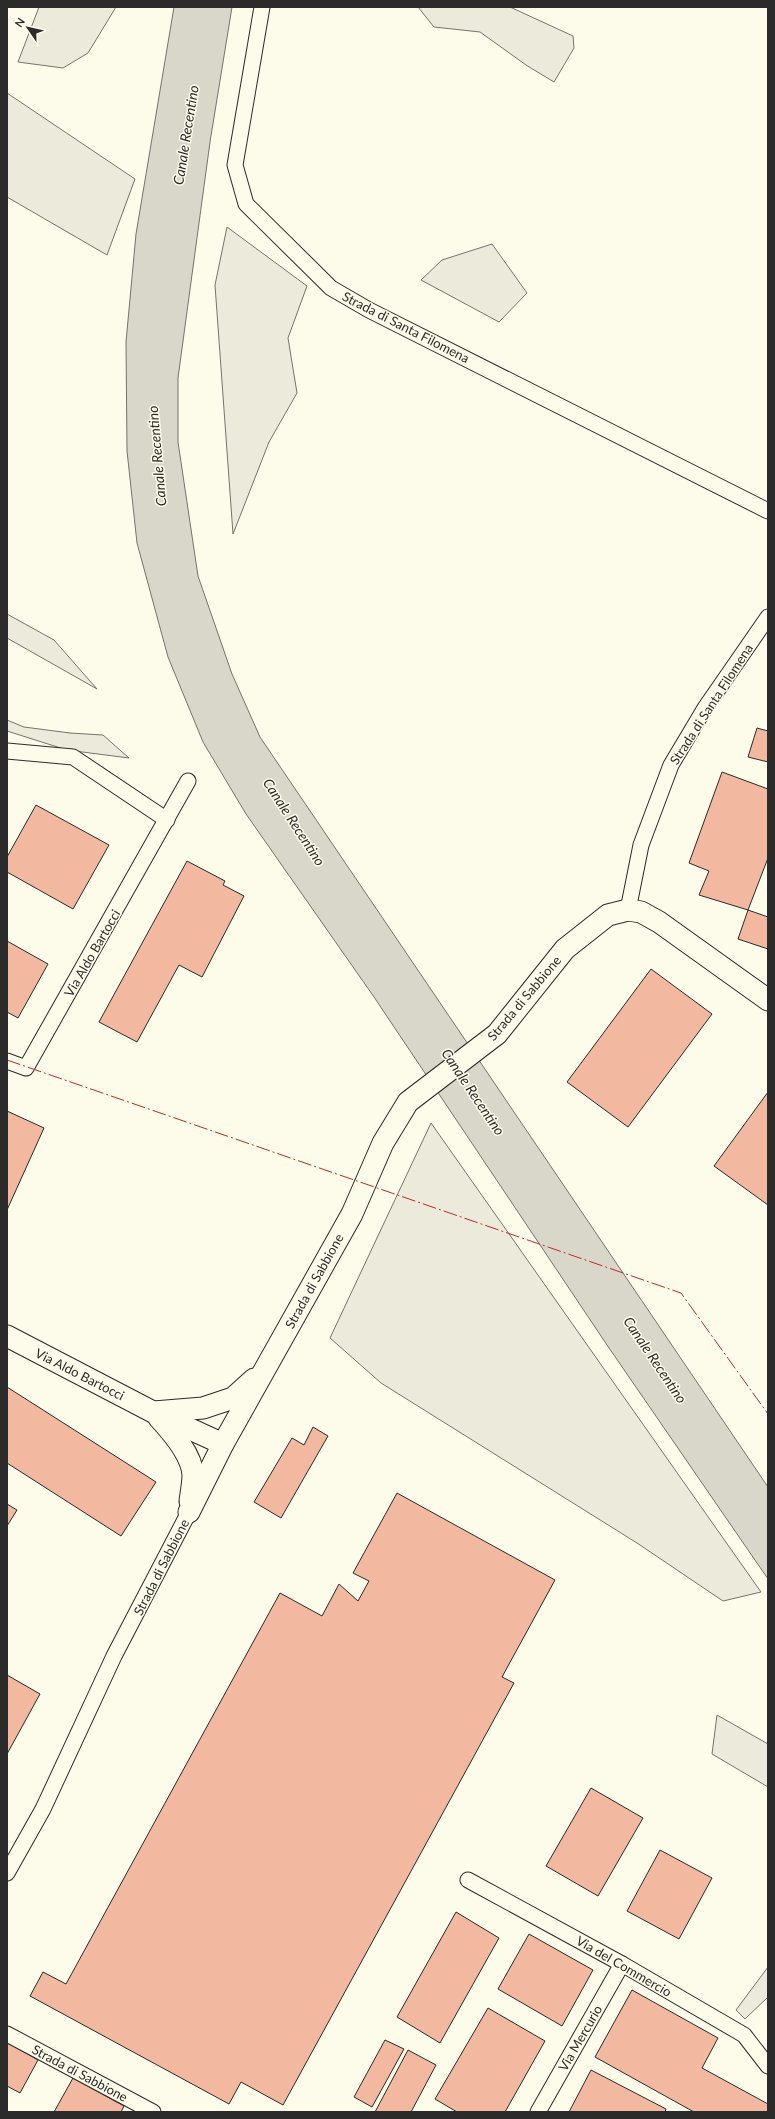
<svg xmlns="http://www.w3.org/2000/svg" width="775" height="2119" viewBox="0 0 775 2119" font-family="Lato,sans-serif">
<rect width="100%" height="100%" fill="#fdfbea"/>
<!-- green -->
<g fill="#ecebdb" stroke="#74746e">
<path d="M39,7H116L88,53L63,68L18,62Z"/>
<path d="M418,7H510L573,36L574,48L554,82L526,65L480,32L434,27Z"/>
<path d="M7,93L135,179L107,255L7,197Z"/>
<path d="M227,227L307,286L288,338L297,393L269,442L233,534L215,285Z"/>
<path d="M492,244L527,293L499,322L421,280L442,260Z"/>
<path d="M7,614L54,640L97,689L7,638Z"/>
<path d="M7,720L24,727L70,733L103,735L129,758L67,750L7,731Z"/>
<path d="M431,1123L761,1592L723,1601L637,1543L381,1383L330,1338Z"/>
<path d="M717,1715L768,1744V1787L712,1754Z"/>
<path d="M768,1967V1997L745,2019L736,2010Z"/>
</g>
<!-- water -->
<path fill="#d8d7c9" stroke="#74746e" d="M174,7H232L210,142L178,378V442L198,576L232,674L260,737L768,1487V1579L607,1345L374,997L246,814L203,742L168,657L137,543L127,451L126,342L136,234Z"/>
<!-- building -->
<g fill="#f2b8a0" stroke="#2b2b2b">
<path d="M757,728L768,731V762L748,757Z"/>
<path d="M722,772L768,789V858L748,910L699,895L709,871L689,863Z"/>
<path d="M36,805L109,845L73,909L7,872V857Z"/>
<path d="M187,861L225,881L223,885L244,896L202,977L179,965L137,1042L99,1022Z"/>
<path d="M748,910L768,917V949L738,939Z"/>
<path d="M7,941L48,964L18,1018L7,1012Z"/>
<path d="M651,969L712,1014L628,1127L567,1082Z"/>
<path d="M768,1092V1205L714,1166Z"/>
<path d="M7,1111L44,1128L7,1210Z"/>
<path d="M7,1387L156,1482L121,1536L7,1463Z"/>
<path d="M313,1427L328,1436L281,1518L254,1502L292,1438L304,1445Z"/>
<path d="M397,1493L555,1580L502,1677L514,1683L283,2105L241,2082L229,2104L30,1996L43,1972L66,1984L280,1593L322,1616L339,1584L358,1601L369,1581L353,1573Z"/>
<path d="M7,1504L17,1510L7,1526Z"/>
<path d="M7,1675L40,1694L7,1754Z"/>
<path d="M591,1788L643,1818L598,1896L546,1866Z"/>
<path d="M660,1850L712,1878L679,1939L627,1911Z"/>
<path d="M456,1912L499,1938L440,2043L397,2017Z"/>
<path d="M529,1934L593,1970L562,2026L498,1989Z"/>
<path d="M632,1990L718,2038L702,2068L768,2104V2112H694L595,2057Z"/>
<path d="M488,2008L545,2041L505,2112H457L435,2099Z"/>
<path d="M385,2040L404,2049L372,2107L354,2097Z"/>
<path d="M7,2042L38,2060L20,2093L7,2086Z"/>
<path d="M408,2050L436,2065L411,2112H375Z"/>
<path d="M591,2070L666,2109L665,2112H569Z"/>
<path d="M73,2078L124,2106L121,2112H54Z"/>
</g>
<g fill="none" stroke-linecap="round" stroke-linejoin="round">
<!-- street casing -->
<g stroke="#2b2b2b" stroke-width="17">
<g id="street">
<path d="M262,7L235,165L246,204L331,288L369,310L768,511"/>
<path d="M7,751L73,757L167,820"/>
<path d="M628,910L641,845L671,765L705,708L768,617"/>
<path d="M7,1061L26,1068L188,781"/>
<path d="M7,1873L43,1809L114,1656L189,1512"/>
<path d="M468,1880L622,1964L744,2035L768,2066"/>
<path d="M7,2034L153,2112"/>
<path d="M538,2112L622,1964"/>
</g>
</g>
<!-- secondary casing -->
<g stroke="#2b2b2b" stroke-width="23">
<g id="secondary">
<path d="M7,1336L153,1412L223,1444"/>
<path d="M154,1412L203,1408L233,1398L254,1379"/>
<path d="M159,1418C172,1432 192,1455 193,1475C193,1483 191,1493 190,1501"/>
<path d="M189,1512L223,1444L352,1214L383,1143L408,1102L497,1034L565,949L608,915L628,910L641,912L659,922L768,1000"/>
</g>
</g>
<!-- street -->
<use href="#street" stroke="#fdfbea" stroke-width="15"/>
<!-- secondary -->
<use href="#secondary" stroke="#fdfbea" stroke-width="21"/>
<!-- power -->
<path stroke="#c62828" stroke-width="1" stroke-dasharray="14 3 2 3" stroke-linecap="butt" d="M7,1060L681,1293L768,1414"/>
</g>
<g text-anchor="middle" stroke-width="3" stroke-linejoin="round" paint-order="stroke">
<!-- street labels -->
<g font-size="13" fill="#2b2b2b" stroke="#fdfbea">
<text transform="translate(406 327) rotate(27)" y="5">Strada di Santa Filomena</text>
<text transform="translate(711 704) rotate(-57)" y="5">Strada di Santa Filomena</text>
<text transform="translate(92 953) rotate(-60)" y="5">Via Aldo Bartocci</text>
<text transform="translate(524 998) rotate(-50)" y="5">Strada di Sabbione</text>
<text transform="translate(314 1281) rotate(-61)" y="5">Strada di Sabbione</text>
<text transform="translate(80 1374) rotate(27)" y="5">Via Aldo Bartocci</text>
<text transform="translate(161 1567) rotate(-63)" y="5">Strada di Sabbione</text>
<text transform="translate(624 1966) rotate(30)" y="5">Via del Commercio</text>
<text transform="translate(580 2038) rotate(-60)" y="5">Via Mercurio</text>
<text transform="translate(80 2073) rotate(28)" y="5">Strada di Sabbione</text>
</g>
<!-- water labels -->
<g font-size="14" font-style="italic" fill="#2b2b2b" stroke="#fdfbea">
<text transform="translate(186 135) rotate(-81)" y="5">Canale Recentino</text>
<text transform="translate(157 456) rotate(-95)" y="5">Canale Recentino</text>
<text transform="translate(294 822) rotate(57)" y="5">Canale Recentino</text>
<text transform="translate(473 1092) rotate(56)" y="5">Canale Recentino</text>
<text transform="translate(655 1360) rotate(56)" y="5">Canale Recentino</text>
</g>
</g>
<!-- border -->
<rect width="775" height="2119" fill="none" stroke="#2b2b2b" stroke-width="16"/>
<!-- north arrow -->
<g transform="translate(28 28) rotate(304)" stroke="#fdfbea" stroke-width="3" paint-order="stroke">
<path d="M0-3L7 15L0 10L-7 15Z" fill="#2b2b2b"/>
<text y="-6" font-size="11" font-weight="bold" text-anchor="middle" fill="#2b2b2b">N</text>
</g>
</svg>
